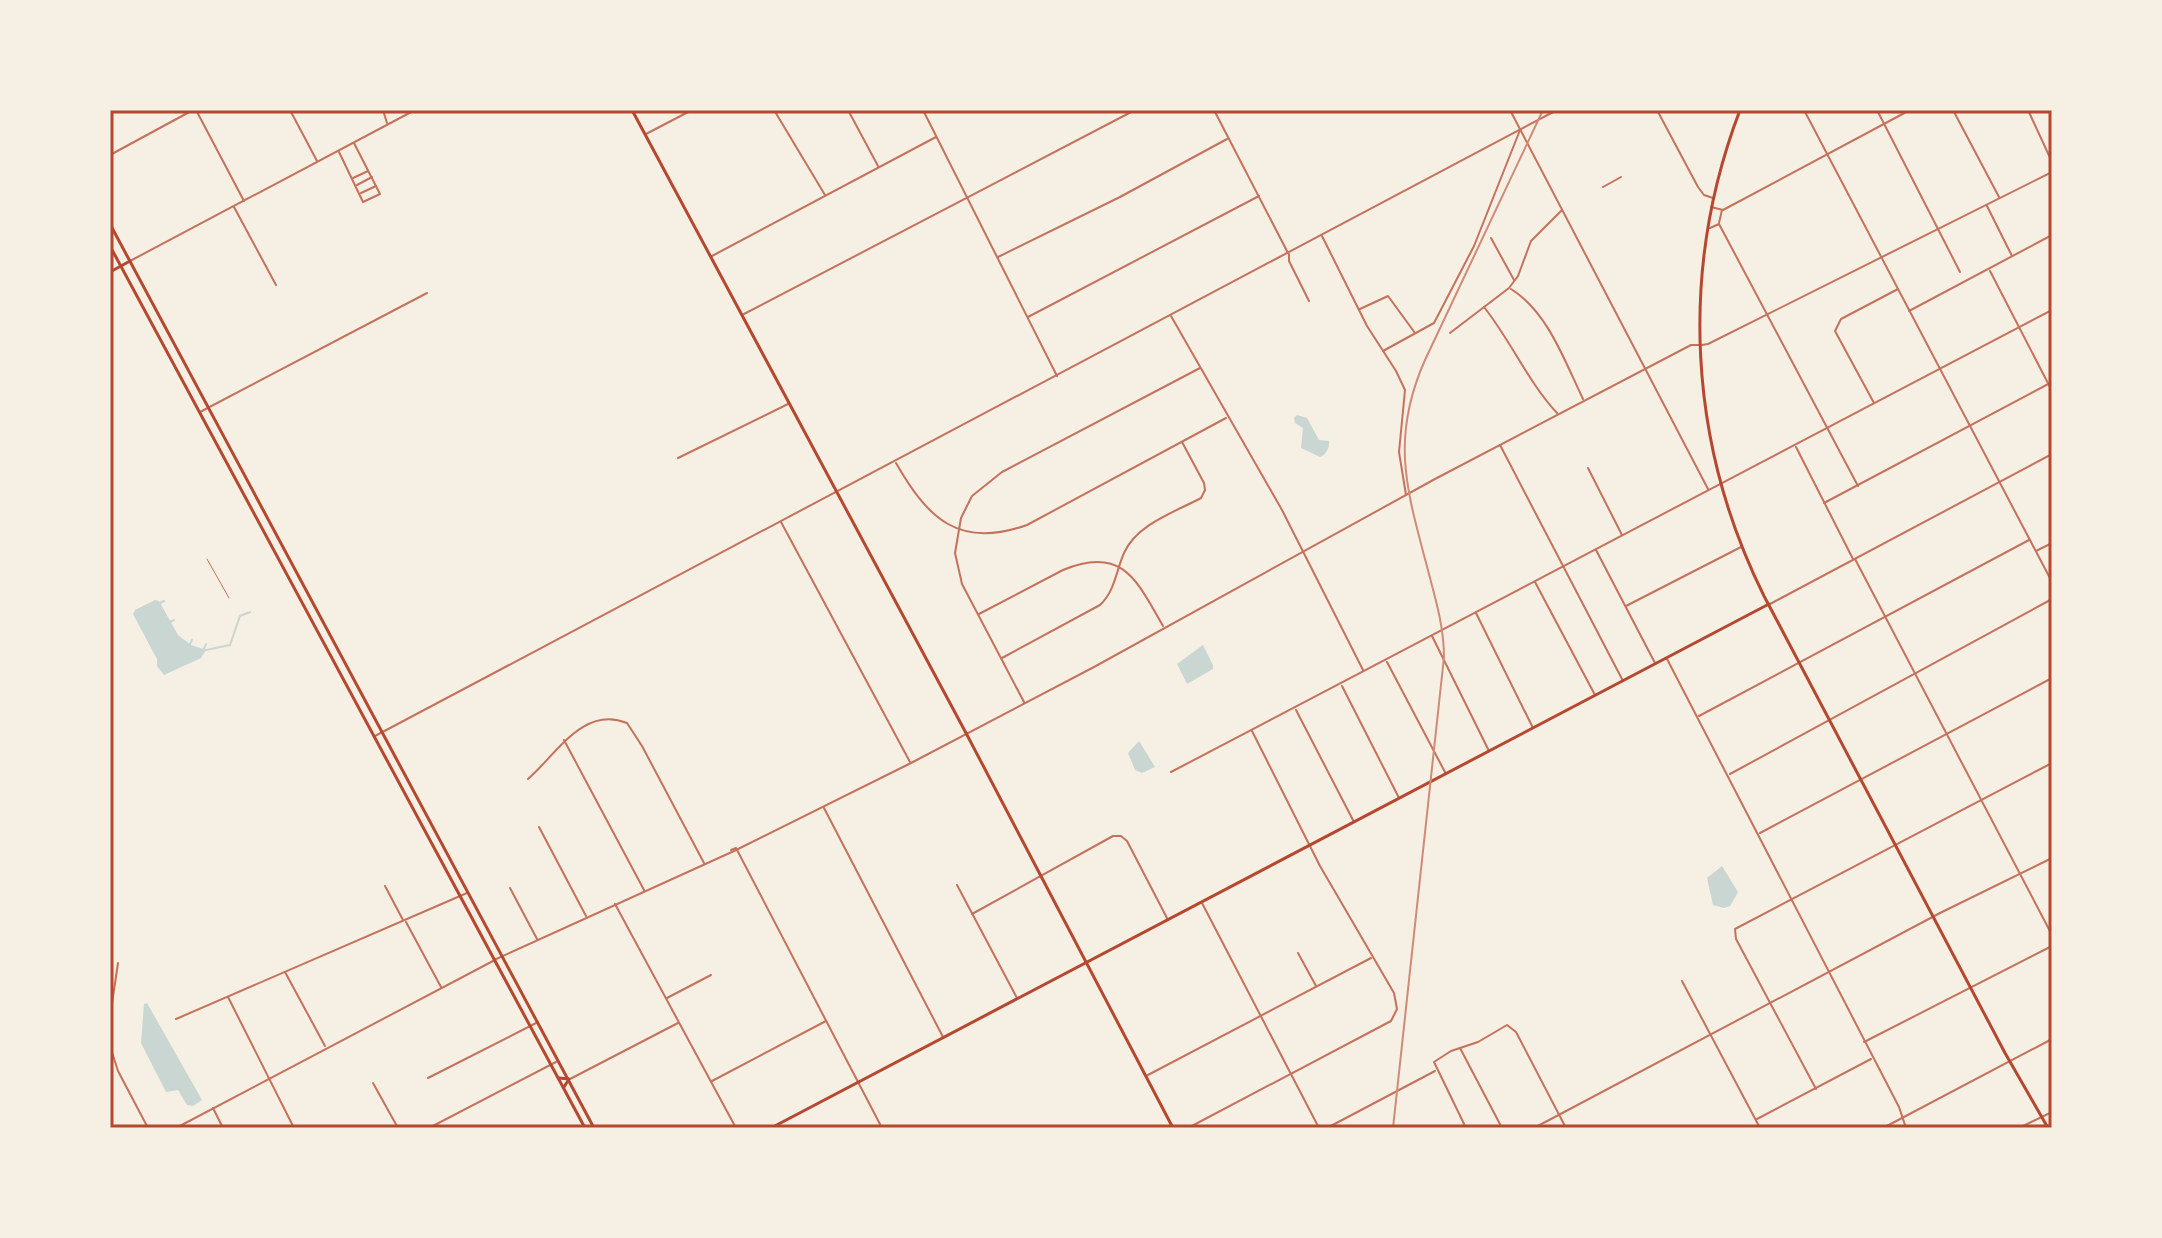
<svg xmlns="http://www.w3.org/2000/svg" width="2162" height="1238" viewBox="0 0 2162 1238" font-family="'Alegreya Sans',sans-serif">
<rect width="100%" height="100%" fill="#f6efe4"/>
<!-- water -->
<g fill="#c9d6d2">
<path d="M1297,415L1307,418L1319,440L1329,441C1330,447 1326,455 1320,457L1301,448L1303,428L1295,423L1294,418Z"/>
<path d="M155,600L159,601L178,635L191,645L206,650L201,658L164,675L157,666V659L133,614L135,610Z"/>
<path d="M1203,645L1213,665V669L1187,684L1177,664Z"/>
<path d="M1139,741L1155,767L1142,773L1135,770L1128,753Z"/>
<path d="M1722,866L1738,892L1730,906L1724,908L1713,905L1707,878Z"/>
<path d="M147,1003L202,1100L193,1106L187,1105L178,1090L166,1092L141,1043L144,1004Z"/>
</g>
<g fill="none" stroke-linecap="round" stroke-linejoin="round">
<!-- stream -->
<g stroke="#c9d6d2" stroke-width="2">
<path d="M160,603L164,601"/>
<path d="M170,622L174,620"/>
<path d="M190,644L192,640"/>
<path d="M204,649L206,644"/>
<path d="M206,650L230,645L240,616L250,612"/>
</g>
<!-- pedestrian -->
<path stroke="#c5725c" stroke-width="1" d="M207,559L229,598"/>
<!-- minor -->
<g stroke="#c5725c" stroke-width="2">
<path d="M290,110L317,161"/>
<path d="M383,110L387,123"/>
<path d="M774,110L825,195"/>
<path d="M848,110L878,166"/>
<path d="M923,110L1057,376"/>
<path d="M1510,110L1708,489"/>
<path d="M1657,110L1698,187L1704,195L1713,198"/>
<path d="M1877,110L1960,272"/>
<path d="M1953,110L1999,197"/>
<path d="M2028,110L2052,162"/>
<path d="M646,134L692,110"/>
<path d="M339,152L363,202L380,194L354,143"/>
<path d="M110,155L193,110"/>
<path d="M353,178L368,171"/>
<path d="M357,185L372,177"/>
<path d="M1603,187L1621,177"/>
<path d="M361,193L376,186"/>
<path d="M1987,206L2012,256"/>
<path d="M234,207L276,285"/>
<path d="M1711,207L1723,210L1910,110"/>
<path d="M1719,223L1722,210"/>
<path d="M1710,228L1719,224L1858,486"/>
<path d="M1322,236L1367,326L1396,371L1405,390L1399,452L1406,495"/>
<path d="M1491,238L1514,280"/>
<path d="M1289,254V261L1309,301"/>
<path d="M712,256L936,137"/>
<path d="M998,257L1120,197L1227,139"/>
<path d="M1990,271L2052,391"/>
<path d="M1511,289C1548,312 1565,362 1583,399"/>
<path d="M1484,307C1511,341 1528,382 1557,413"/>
<path d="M1360,309L1388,296L1415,333"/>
<path d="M1909,311L2052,235"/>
<path d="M744,314L1135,110"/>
<path d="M1171,316L1282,510L1363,670"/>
<path d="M1028,317L1259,196"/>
<path d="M1450,333L1509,288L1518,276L1531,241L1562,210"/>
<path d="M1702,345L1708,344L2052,172"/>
<path d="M1383,351L1434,323L1474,246L1520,130"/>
<path d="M1874,403L1835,331L1841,319L1898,289"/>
<path d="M200,412L427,293"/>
<path d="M1500,445L1623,681"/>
<path d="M1796,447L1853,559"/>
<path d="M678,458L788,404"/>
<path d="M896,463C928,519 959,549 1027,525L1226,418"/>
<path d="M1588,468L1622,535"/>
<path d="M1824,503L2052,382"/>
<path d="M781,522L910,762"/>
<path d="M1596,550L1655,663"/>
<path d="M2036,551L2052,543"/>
<path d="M1855,559L2052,935"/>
<path d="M1535,582L1595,695"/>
<path d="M1770,604L2052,454"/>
<path d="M1626,606L1741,547"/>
<path d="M1476,613L1533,728"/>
<path d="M979,614L1063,570C1123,545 1137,581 1163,626"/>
<path d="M1432,636L1489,751"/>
<path d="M1002,658L1100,605C1115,591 1116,571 1124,553C1137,524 1175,512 1201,498L1205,490L1204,483L1182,442"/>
<path d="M1667,659L1899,1107L1906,1128"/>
<path d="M1387,662L1446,774"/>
<path d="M1342,686L1399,798"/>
<path d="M1024,702L962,584L955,553L961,518L972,496L1002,472L1200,368"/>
<path d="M1296,710L1354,822"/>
<path d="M1699,716L2029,540"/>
<path d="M564,740L644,890"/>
<path d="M1171,772L2052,310"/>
<path d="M1730,774L2052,599"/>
<path d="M528,779C556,755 583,705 627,723L642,746L704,863"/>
<path d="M824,808L943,1037"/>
<path d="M539,827L586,916"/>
<path d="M1760,833L2052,678"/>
<path d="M731,850L736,848L882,1128"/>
<path d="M957,885L1017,998"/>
<path d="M385,886L403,920"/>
<path d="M510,888L537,939"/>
<path d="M1202,903L1319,1128"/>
<path d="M615,904L736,1128"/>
<path d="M972,914L1113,836H1121L1127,841L1168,920"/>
<path d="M406,922L441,987"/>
<path d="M1298,953L1316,986"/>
<path d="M285,972L325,1046"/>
<path d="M1682,981L1760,1128"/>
<path d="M228,997L294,1128"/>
<path d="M667,998L711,975"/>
<path d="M110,1017L118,963"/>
<path d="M176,1019L467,893"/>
<path d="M1864,1042L2052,946"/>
<path d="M110,1046L118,1071L148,1128"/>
<path d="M1460,1048L1502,1128"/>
<path d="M1146,1076L1371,958"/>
<path d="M428,1078L538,1022"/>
<path d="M570,1079L678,1023"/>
<path d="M712,1081L826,1021"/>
<path d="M373,1083L398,1128"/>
<path d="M1816,1089L1736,939L1735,929L2052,763"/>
<path d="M213,1108L223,1128"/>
<path d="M1757,1119L1871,1059"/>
<path d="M176,1128L493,961"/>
<path d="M429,1128L556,1062"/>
<path d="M1188,1128L1391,1021L1397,1009L1394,993L1320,866L1252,731"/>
<path d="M1327,1128L1435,1071"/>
<path d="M1466,1128L1434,1062L1451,1051L1478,1042L1507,1025L1516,1032L1566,1128"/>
<path d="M1534,1128L1940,913L2052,858"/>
<path d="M2019,1128L2052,1112"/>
</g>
<!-- tertiary -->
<g stroke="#c5725c" stroke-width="2">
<path d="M196,110L244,201"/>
<path d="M1214,110L1288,253"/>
<path d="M1804,110L2052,582"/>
<path d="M130,261L415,110"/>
<path d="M375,736L1557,110"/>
<path d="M494,960L734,851L911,763L1094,667L1435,479L1691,345H1699"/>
<path d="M1883,1128L2052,1039"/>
</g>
<!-- secondary -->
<g stroke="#b5482f" stroke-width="3">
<path d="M632,110L966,733L1173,1128"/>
<path d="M110,272L130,261"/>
<path d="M771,1128L1769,604"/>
</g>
<!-- primary -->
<g stroke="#b5482f" stroke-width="3">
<path d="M1740,110C1679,270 1688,443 1764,596L2005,1053L2048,1128"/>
<path d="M110,224L594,1128"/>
<path d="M110,246L585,1128"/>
<path d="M559,1078L569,1079L564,1087"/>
</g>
<!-- rail -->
<path stroke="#cf8b77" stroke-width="2" d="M1393,1128L1444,657C1444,630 1437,604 1430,578C1409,496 1388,443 1425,360L1543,110"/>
</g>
<!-- border -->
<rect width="2162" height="1238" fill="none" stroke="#f6efe4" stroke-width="224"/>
<rect x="112" y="112" width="1938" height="1014" fill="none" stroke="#b5482f" stroke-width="3"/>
</svg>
